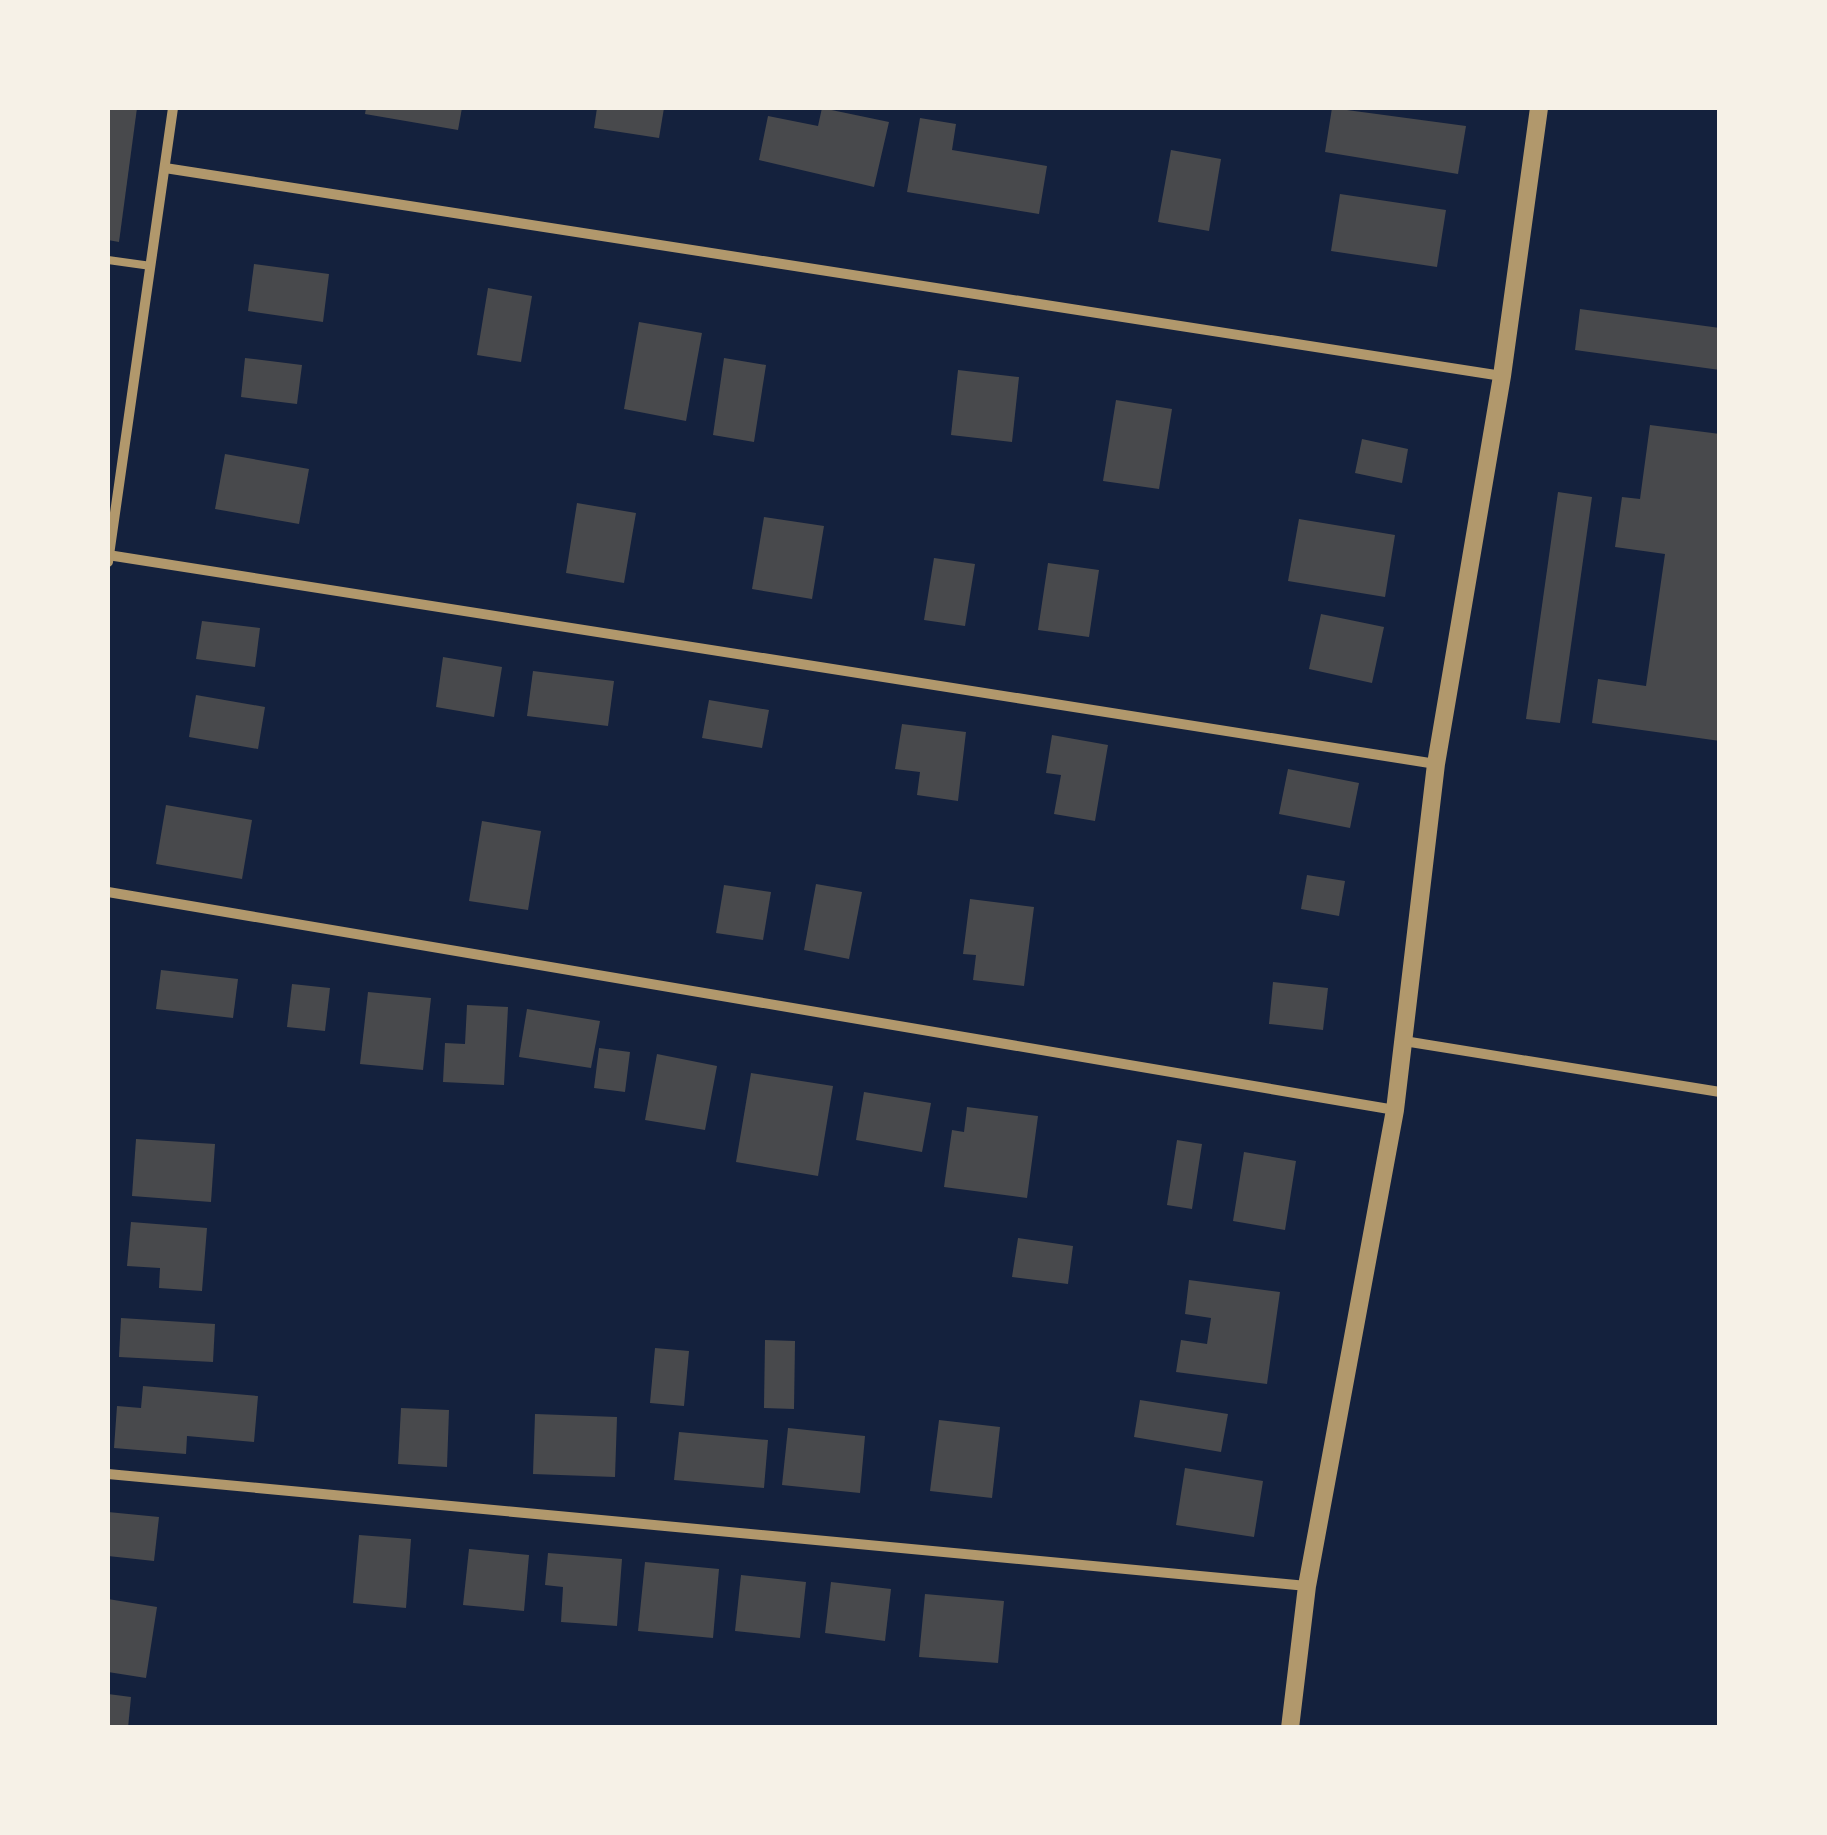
<svg xmlns="http://www.w3.org/2000/svg" width="1827" height="1835" viewBox="0 0 1827 1835" font-family="Commissioner,sans-serif">
<rect width="100%" height="100%" fill="#14213d"/>
<!-- building -->
<g fill="#48494c">
<path d="M108,108H137L119,242L108,240Z"/>
<path d="M366,108H462L458,130L365,114Z"/>
<path d="M597,108H664L659,138L594,128Z"/>
<path d="M822,108L889,122L874,187L759,160L768,116L818,126Z"/>
<path d="M1332,108L1466,126L1458,174L1325,152Z"/>
<path d="M920,118L956,124L952,150L1047,166L1039,214L907,192Z"/>
<path d="M1171,150L1221,159L1209,231L1158,222Z"/>
<path d="M1340,194L1446,210L1437,267L1331,251Z"/>
<path d="M254,264L329,274L323,322L248,311Z"/>
<path d="M488,288L532,296L521,362L477,355Z"/>
<path d="M1580,309L1720,328V370L1575,350Z"/>
<path d="M639,322L702,333L686,421L624,409Z"/>
<path d="M245,358L302,365L297,404L241,397Z"/>
<path d="M724,358L766,365L754,442L713,435Z"/>
<path d="M958,370L1019,377L1012,442L951,435Z"/>
<path d="M1116,400L1172,409L1159,489L1103,481Z"/>
<path d="M1650,425L1720,434V741L1592,723L1598,679L1646,686L1665,554L1615,547L1622,497L1640,499Z"/>
<path d="M1362,439L1408,449L1402,483L1355,473Z"/>
<path d="M225,454L309,469L299,524L215,509Z"/>
<path d="M1558,492L1592,497L1560,723L1526,719Z"/>
<path d="M577,503L636,513L624,583L566,573Z"/>
<path d="M764,517L824,526L812,599L752,589Z"/>
<path d="M1299,519L1395,535L1385,597L1288,581Z"/>
<path d="M934,558L975,564L965,626L924,620Z"/>
<path d="M1048,563L1099,570L1089,637L1038,630Z"/>
<path d="M1321,614L1384,627L1372,683L1309,669Z"/>
<path d="M202,621L260,628L255,667L196,659Z"/>
<path d="M443,657L502,667L494,717L436,707Z"/>
<path d="M533,671L614,681L608,726L527,716Z"/>
<path d="M196,695L265,707L258,749L189,737Z"/>
<path d="M709,700L769,710L762,748L702,738Z"/>
<path d="M902,724L966,732L958,801L917,795L920,772L895,769Z"/>
<path d="M1052,735L1108,745L1095,821L1054,814L1061,775L1046,773Z"/>
<path d="M1288,769L1359,783L1350,828L1279,814Z"/>
<path d="M166,805L252,820L242,879L156,864Z"/>
<path d="M482,821L541,831L528,910L469,901Z"/>
<path d="M1307,875L1345,881L1339,916L1301,909Z"/>
<path d="M816,884L862,892L849,959L804,950Z"/>
<path d="M724,885L771,892L763,940L716,933Z"/>
<path d="M970,899L1034,907L1024,986L973,980L976,955L963,954Z"/>
<path d="M161,970L238,979L233,1018L156,1009Z"/>
<path d="M1273,982L1328,988L1323,1030L1269,1024Z"/>
<path d="M292,984L330,988L325,1031L287,1027Z"/>
<path d="M368,992L431,998L423,1070L360,1064Z"/>
<path d="M467,1005L508,1007L504,1085L443,1082L445,1043L465,1044Z"/>
<path d="M527,1009L600,1021L591,1068L519,1057Z"/>
<path d="M599,1048L630,1052L625,1092L594,1088Z"/>
<path d="M657,1054L717,1066L705,1130L645,1120Z"/>
<path d="M751,1073L833,1086L818,1176L736,1162Z"/>
<path d="M864,1092L931,1103L922,1152L856,1140Z"/>
<path d="M967,1107L1038,1116L1027,1198L944,1187L952,1130L964,1132Z"/>
<path d="M136,1139L215,1144L211,1202L132,1196Z"/>
<path d="M1177,1140L1202,1144L1192,1209L1167,1205Z"/>
<path d="M1244,1152L1296,1161L1285,1230L1233,1221Z"/>
<path d="M131,1222L207,1228L202,1291L159,1288L160,1268L127,1266Z"/>
<path d="M1018,1238L1073,1246L1068,1284L1012,1277Z"/>
<path d="M1189,1280L1280,1292L1267,1384L1176,1372L1181,1340L1207,1344L1211,1318L1185,1314Z"/>
<path d="M121,1318L215,1324L213,1362L119,1357Z"/>
<path d="M765,1340L795,1341L794,1409L764,1408Z"/>
<path d="M655,1348L689,1351L684,1406L650,1403Z"/>
<path d="M143,1386L258,1396L254,1442L187,1436L186,1454L114,1448L117,1406L141,1408Z"/>
<path d="M1140,1400L1228,1414L1221,1452L1134,1437Z"/>
<path d="M401,1408L449,1410L447,1467L398,1464Z"/>
<path d="M535,1414L617,1417L615,1477L533,1474Z"/>
<path d="M939,1420L1000,1427L992,1498L930,1491Z"/>
<path d="M788,1428L865,1436L860,1493L782,1485Z"/>
<path d="M679,1432L768,1440L764,1488L674,1480Z"/>
<path d="M1185,1468L1263,1481L1254,1537L1176,1525Z"/>
<path d="M108,1512L159,1517L154,1561L108,1556Z"/>
<path d="M359,1535L411,1539L406,1608L353,1603Z"/>
<path d="M469,1549L529,1555L524,1611L463,1605Z"/>
<path d="M548,1553L622,1559L617,1626L561,1622L563,1587L545,1585Z"/>
<path d="M645,1562L719,1569L713,1638L638,1631Z"/>
<path d="M741,1575L806,1582L800,1638L735,1631Z"/>
<path d="M831,1582L891,1589L885,1641L825,1633Z"/>
<path d="M925,1594L1004,1601L998,1663L919,1657Z"/>
<path d="M108,1599L157,1607L146,1678L108,1672Z"/>
<path d="M108,1694L131,1697L128,1728H108Z"/>
</g>
<g fill="none" stroke-linecap="round" stroke-linejoin="round">
<!-- service -->
<path stroke="#b1986c" stroke-width="8" d="M108,260L151,266"/>
<!-- minor -->
<g stroke="#b1986c" stroke-width="10">
<path d="M165,168L1502,376"/>
<path d="M108,555L1436,764"/>
<path d="M108,562L173,108"/>
<path d="M108,892L1395,1110"/>
<path d="M1404,1041L1720,1092"/>
<path d="M108,1474L1307,1586"/>
</g>
<!-- tertiary -->
<path stroke="#b1986c" stroke-width="18" d="M1290,1728L1307,1586L1395,1110L1436,764L1502,376L1539,108"/>
</g>
<!-- border -->
<rect width="1827" height="1835" fill="none" stroke="#f6f1e7" stroke-width="220"/>
</svg>
